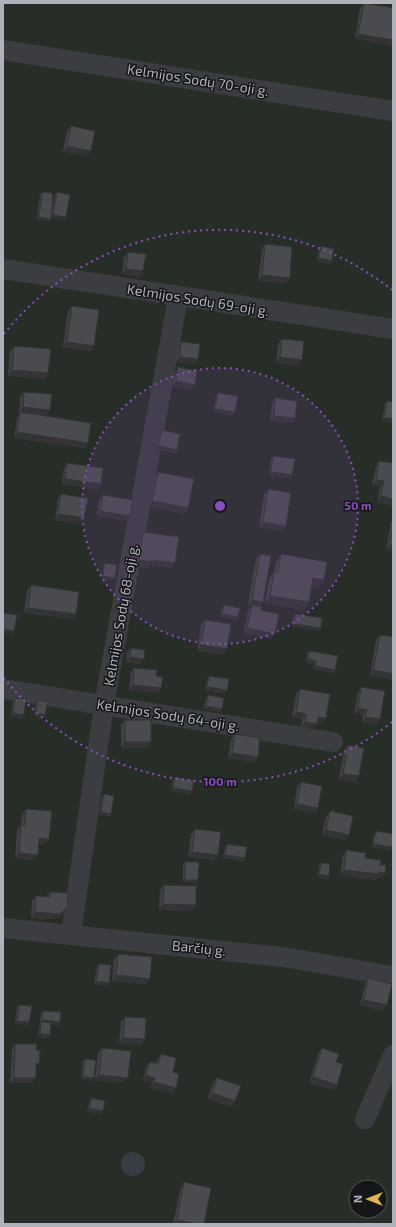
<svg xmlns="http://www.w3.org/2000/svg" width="396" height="1227" viewBox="0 0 396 1227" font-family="'Exo 2',sans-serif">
<rect width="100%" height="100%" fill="#1b1b1d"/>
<!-- green -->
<path fill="#272e28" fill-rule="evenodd" d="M3,3H393V1224H3ZM356,1187H380V1211H356Z"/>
<!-- water -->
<circle fill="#363d45" cx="133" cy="1164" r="12"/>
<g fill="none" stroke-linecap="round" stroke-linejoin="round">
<!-- minor -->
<g stroke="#3c3d41" stroke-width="20">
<path d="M3,50L393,111"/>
<path d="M3,269L393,329"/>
<path d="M3,689L333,742"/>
<path d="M3,928L283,957L393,976"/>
<path d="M71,934L104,705L178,298"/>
<path d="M365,1119L393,1055"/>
</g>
</g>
<!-- wall -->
<g fill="#404044">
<path d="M364,3L393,8L355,39L360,8Z"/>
<path d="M71,126L87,156L63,151L67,131Z"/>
<path d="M42,192L51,219L49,221L37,220L40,194Z"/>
<path d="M57,192L66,217L64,220L51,217L55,195Z"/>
<path d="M265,244L290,278L286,283L258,281L262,250Z"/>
<path d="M321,246L330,264L317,261L319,249Z"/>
<path d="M128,252L140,277L122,274L124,257Z"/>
<path d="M72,306L91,351L63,347L68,311Z"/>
<path d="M282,339L302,360L298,365L276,363L278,344Z"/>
<path d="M181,342L195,364L176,362L178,347Z"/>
<path d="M14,346L45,379L8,376L10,351Z"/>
<path d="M178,367L195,385L191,390L172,386L175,372Z"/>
<path d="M24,392L50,410L46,415L34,414L88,443L85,448L14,438L17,418L20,413H19L20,397Z"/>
<path d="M218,393L235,412L233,415L213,412L216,396Z"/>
<path d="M275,398L295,418L291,423L270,421L272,404Z"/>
<path d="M387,401L393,423L382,420L385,403Z"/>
<path d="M162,430L175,453L156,449L160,433Z"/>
<path d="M273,456L292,475L290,478L269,475L271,458Z"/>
<path d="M379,461L393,505L377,502L380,487L372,485L376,466Z"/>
<path d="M67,463L97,489L62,484L64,468Z"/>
<path d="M158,472L184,514L149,507L154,477Z"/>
<path d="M268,489L286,526L282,531L259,527L264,495Z"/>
<path d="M61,494L81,524L55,520L58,499Z"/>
<path d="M103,495L130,516L126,521L97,516L99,500Z"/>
<path d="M393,519V551L386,550L391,522Z"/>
<path d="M143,532L175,563L171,568L149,565L147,568L135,566L139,537Z"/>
<path d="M260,554L263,602L260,607L271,639L244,634L248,610L252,606L248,605L256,559Z"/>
<path d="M281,554L324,580L318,588L311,587L304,610L265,603L269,579L274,572L276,562Z"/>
<path d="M105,563L115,578L114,580L102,579L103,566Z"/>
<path d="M31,585L76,614L73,619L24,613L27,591Z"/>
<path d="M224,605L238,617L236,620L220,617L222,608Z"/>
<path d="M295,614L319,631L292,626L293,617Z"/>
<path d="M205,620L223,655L197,651L201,625Z"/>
<path d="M380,635L393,637V680L370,676L376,640Z"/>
<path d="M131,648L140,664L126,662L127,653Z"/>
<path d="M309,651L333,673L313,669L314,664L306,662L307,653Z"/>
<path d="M134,668L158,693L129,690L131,673Z"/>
<path d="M209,676L227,690L225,693L205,690L207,679Z"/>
<path d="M361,687L380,719L377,724L362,722L363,715L354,713L358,693Z"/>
<path d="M300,689L326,718L322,724L317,723L313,729L301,727L302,719L292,718L296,694Z"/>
<path d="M208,695L220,712L204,709L206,698Z"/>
<path d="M15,698L22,718L11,716L13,701Z"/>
<path d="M38,700L43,718L34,716L36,703Z"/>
<path d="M125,720L147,748H121V725Z"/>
<path d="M235,734L258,757L254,762L228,758L231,739Z"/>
<path d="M348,745L355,782L339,779L344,750Z"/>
<path d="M175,777L192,791L190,794L171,791L173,780Z"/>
<path d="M301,782L318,808L315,813L294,809L297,787Z"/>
<path d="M104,794L110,816L99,815L102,797Z"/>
<path d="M26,809L45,844L39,843L34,860L15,858L17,830L21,825L22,814Z"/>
<path d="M330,811L349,835L345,840L322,835L326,817Z"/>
<path d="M195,829L218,855L214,860L188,857L191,834Z"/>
<path d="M376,831L392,847L390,850L372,847L374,834Z"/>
<path d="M227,844L245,858L243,861L223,858L225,847Z"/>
<path d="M346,850L380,865L382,878H377L375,880L340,875L343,856Z"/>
<path d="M185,862L198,880L196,883L183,882V865Z"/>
<path d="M321,863L329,876L327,879L317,877L319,866Z"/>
<path d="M164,885L192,911L159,910L160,890Z"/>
<path d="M50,892L67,908L64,913L56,919L31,918L32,901L36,896H47Z"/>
<path d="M118,954L150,979L146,984L112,981L114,959Z"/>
<path d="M99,964L107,985L94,984L97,966Z"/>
<path d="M368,978L383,1011L360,1005L365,984Z"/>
<path d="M19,1005L27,1025L15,1023L17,1007Z"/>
<path d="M43,1011L60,1022L58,1025L51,1024L50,1035L48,1038L38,1037L41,1013Z"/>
<path d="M125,1017L145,1039L141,1045L119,1043L121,1022Z"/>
<path d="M15,1044L36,1068L32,1083H10L12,1049Z"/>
<path d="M102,1048L124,1083L95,1080L98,1053Z"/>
<path d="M322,1048L336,1062L337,1085L333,1090L309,1083L318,1054Z"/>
<path d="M161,1054L173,1072L172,1093L150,1088L152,1083L143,1081L146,1067L150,1062L156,1063L157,1060Z"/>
<path d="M85,1059L92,1081L81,1079L83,1061Z"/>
<path d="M217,1078L235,1101L232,1107L208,1099L213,1083Z"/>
<path d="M92,1098L103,1111L101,1114L87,1111L90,1100Z"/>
<path d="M184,1182L204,1224H173L181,1187Z"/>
</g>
<!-- shaded-wall -->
<g fill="#343437">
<path d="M358,34L393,40V46L355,39Z"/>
<path d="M67,146L91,151L87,156L63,151Z"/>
<path d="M53,215L66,217L64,220L51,217Z"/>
<path d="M39,217L51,219L49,221L37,220Z"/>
<path d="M319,258L332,261L330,264L317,261Z"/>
<path d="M126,269L143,271L140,277L122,274Z"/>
<path d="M262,275L290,278L286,283L258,281Z"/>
<path d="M67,342L94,346L91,351L63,347Z"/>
<path d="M180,357L198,359L195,364L176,362Z"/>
<path d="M280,357L302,360L298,365L276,363Z"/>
<path d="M12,370L48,373L45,379L8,376Z"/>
<path d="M176,381L195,385L191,390L172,386Z"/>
<path d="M23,407L50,410L46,415L19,413Z"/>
<path d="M215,409L235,412L233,415L213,412Z"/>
<path d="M274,416L295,418L291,423L270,421Z"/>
<path d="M384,418L393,419V423L382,420Z"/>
<path d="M17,432L88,443L85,448L14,438Z"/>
<path d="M158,446L177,450L175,453L156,449Z"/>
<path d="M271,472L292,475L290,478L269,475Z"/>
<path d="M65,479L101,484L97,489L62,484Z"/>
<path d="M376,480L384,481L380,487L372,485Z"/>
<path d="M381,496L393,499V505L377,502Z"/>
<path d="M152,501L188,508L184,514L149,507Z"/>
<path d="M100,511L130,516L126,521L97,516Z"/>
<path d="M58,514L84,518L81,524L55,520Z"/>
<path d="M263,522L286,526L282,531L259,527Z"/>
<path d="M390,544L393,545V551L386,550Z"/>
<path d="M139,560H151L175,563L171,568L149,565L147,568L135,566Z"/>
<path d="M103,576L115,578L114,580L102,579Z"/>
<path d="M313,578L324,580L318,588L308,586Z"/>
<path d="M270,596L309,602L304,610L265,603Z"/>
<path d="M252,600L263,602L260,607L248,605Z"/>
<path d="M28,608L76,614L73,619L24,613Z"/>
<path d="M222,614L238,617L236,620L220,617Z"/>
<path d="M294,624L321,628L319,631L292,626Z"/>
<path d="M247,628L275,634L271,639L244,634Z"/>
<path d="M3,629L14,631L12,634L3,632Z"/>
<path d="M201,645L227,649L223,655L197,651Z"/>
<path d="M130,657L144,659L140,664L126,662Z"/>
<path d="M308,659L316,661L314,664L306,662Z"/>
<path d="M315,666L335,670L333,673L313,669Z"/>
<path d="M373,670L393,674V680L370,676Z"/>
<path d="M133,685L161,688L158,693L129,690Z"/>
<path d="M207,687L227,690L225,693L205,690Z"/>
<path d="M206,706L222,709L220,712L204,709Z"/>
<path d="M358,708L367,710L363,715L354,713Z"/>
<path d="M296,712L306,714L302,719L292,718Z"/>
<path d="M13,713L24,715L22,718L11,716Z"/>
<path d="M36,713L45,715L43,718L34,716Z"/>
<path d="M318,717L326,718L322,724L314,723Z"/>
<path d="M365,717L380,719L377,724L362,722Z"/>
<path d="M305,722L317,724L313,729L301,727Z"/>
<path d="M125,742H151L147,748H121Z"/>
<path d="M232,753L258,757L254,762L228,758Z"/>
<path d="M343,774L359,776L355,782L339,779Z"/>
<path d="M173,788L192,791L190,794L171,791Z"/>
<path d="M297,804L318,808L315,813L294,809Z"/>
<path d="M101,812L111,814L110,816L99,815Z"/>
<path d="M326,830L349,835L345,840L322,835Z"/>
<path d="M39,838L49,839L45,844L35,843Z"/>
<path d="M373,844L392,847L390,850L372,847Z"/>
<path d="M192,852L218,855L214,860L188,857Z"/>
<path d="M19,853L38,855L34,860L15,858Z"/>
<path d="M225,855L245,858L243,861L223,858Z"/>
<path d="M344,870L379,872L385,873L382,878H377L375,880L340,875Z"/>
<path d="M319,874L329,876L327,879L317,877Z"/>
<path d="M185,880H198L196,883L183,882Z"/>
<path d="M163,904L196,905L192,911L159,910Z"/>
<path d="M67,908L64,913L56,919L31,918L35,912Z"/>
<path d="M116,975L150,979L146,984L112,981Z"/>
<path d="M96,981L109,983L107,985L94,984Z"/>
<path d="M364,1000L387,1005L383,1011L360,1005Z"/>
<path d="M42,1020L60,1022L58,1025L41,1023Z"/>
<path d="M17,1021L29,1022L27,1025L15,1023Z"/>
<path d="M40,1034L50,1035L48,1038L38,1037Z"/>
<path d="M123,1038L145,1039L141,1045L119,1043Z"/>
<path d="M99,1075L128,1078L124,1083L95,1080Z"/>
<path d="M146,1075L155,1078L152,1083L143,1081Z"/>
<path d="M83,1077L94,1078L92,1081L81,1079Z"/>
<path d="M313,1077L337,1085L333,1090L309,1083Z"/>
<path d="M14,1078H36L32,1083H10Z"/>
<path d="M154,1082L176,1088L172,1093L150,1088Z"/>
<path d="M212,1093L235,1101L232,1107L208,1099Z"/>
<path d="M89,1108L103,1111L101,1114L87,1111Z"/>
<path d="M177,1220L197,1224H174Z"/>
</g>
<!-- building -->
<g fill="#4a4b4f" stroke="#343437">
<path d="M364,3L393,8V40L358,34Z"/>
<path d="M71,126L95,131L91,151L67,146Z"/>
<path d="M42,192L53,193L51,219L39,217Z"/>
<path d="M57,192L70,195L66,217L53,215Z"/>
<path d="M265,244L292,247L290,278L262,275Z"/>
<path d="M321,246L334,249L332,261L319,258Z"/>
<path d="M128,252L146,254L143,271L126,269Z"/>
<path d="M72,306L99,310L94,346L67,342Z"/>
<path d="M282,339L304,341L302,360L280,357Z"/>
<path d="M181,342L200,344L198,359L180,357Z"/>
<path d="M14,346L51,349L48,373L12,370Z"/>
<path d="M178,367L197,371L195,385L176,381Z"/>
<path d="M24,392L52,394L50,410L23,407Z"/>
<path d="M218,393L238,396L235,412L215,409Z"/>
<path d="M275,398L297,401L295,418L274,416Z"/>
<path d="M387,401L393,402V419L384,418Z"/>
<path d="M20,412L91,423L88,443L17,432Z"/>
<path d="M162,430L180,434L177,450L158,446Z"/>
<path d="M273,456L295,459L292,475L271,472Z"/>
<path d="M379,461L393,463V499L381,496L384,481L376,480Z"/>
<path d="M67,463L103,468L101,484L65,479Z"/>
<path d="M158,472L194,479L188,508L152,501Z"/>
<path d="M268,489L291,493L286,526L263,522Z"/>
<path d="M61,494L88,498L84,518L58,514Z"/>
<path d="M103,495L133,500L130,516L100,511Z"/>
<path d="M393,526V545L390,544Z"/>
<path d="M143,532L179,537L175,563L151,560V562L139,560Z"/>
<path d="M260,554L271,556L263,602L252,600Z"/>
<path d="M281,554L327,562L324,580L313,578L309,602L270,596L274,572H278Z"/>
<path d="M105,563L117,565L115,578L103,576Z"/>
<path d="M31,585L79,592L76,614L28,608Z"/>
<path d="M224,605L240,608L238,617L222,614Z"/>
<path d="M252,605L262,607L261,610L279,614L275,634L247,628Z"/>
<path d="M3,613L17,615L14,631L3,629Z"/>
<path d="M295,614L322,618L321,628L294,624Z"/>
<path d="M205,620L231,624L227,649L201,645Z"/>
<path d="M380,635L393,637V674L373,670Z"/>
<path d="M131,648L145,650L144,659L130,657Z"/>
<path d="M309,651L338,656L335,670L315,666L316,661L308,659Z"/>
<path d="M134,668L157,670L156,676L163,677L161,688L133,685Z"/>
<path d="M209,676L229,679L227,690L207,687Z"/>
<path d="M361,687L385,691L380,719L365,717L367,710L358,708Z"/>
<path d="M300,689L330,694L326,718L318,717L317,724L305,722L306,714L296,712Z"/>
<path d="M208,695L224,698L222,709L206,706Z"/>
<path d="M15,698L26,699L24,715L13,713Z"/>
<path d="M38,700L48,702L45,715L36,713Z"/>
<rect x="125" y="720" width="26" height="22"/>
<path d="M235,734L260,738L258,757L232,753Z"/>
<path d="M348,745L364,748L359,776L343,774Z"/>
<path d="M175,777L194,781L192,791L173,788Z"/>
<path d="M301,782L322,786L318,808L297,804Z"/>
<path d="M104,794L114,796L111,814L101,812Z"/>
<path d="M26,809L52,811L49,839L39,838L38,855L19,853L21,825H25Z"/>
<path d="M330,811L353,816L349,835L326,830Z"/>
<path d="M195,829L221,832L218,855L192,852Z"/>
<path d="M376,831L393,834V840L392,847L373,844Z"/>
<path d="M227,844L247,847L245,858L225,855Z"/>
<path d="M346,850L366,853L365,858L381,860L380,865H386L385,873L379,872V874L344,870Z"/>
<path d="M185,862H199L198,880H185Z"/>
<path d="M321,863L330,864L329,876L319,874Z"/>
<path d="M164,885L196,886V905L163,904Z"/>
<path d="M50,892L68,893L67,908L60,914L35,912L36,896L50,897Z"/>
<path d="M118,954L152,957L150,979L116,975Z"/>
<path d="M99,964L111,965L109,983L96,981Z"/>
<path d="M368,978L392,984L387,1005L364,1000Z"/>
<path d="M19,1005L32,1006L29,1022L17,1021Z"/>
<path d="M43,1011L61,1012L60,1022L42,1020Z"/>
<path d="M125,1017L146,1018L145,1039L123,1038Z"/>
<path d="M41,1022L51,1023L50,1035L40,1034Z"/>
<path d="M15,1044H37L36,1050H40L39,1064L36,1063V1078H14Z"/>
<path d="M102,1048L131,1051L128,1078L99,1075Z"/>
<path d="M322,1048L339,1054L336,1062L343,1064L337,1085L313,1077Z"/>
<path d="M161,1054L176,1058L173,1072L179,1074L176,1088L154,1082L155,1078L146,1075L150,1062L158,1064Z"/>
<path d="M85,1059L96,1060L94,1078L83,1077Z"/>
<path d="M217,1078L241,1086L235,1101L212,1093Z"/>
<path d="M92,1098L105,1101L103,1111L89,1108Z"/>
<path d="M184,1182L211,1188L204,1224H197L177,1220Z"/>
</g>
<!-- distance rings -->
<circle cx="220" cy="506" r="138" fill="#884ebe" fill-opacity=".12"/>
<g fill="none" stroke="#884ebe" stroke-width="2" stroke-dasharray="2 4">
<circle cx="220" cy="506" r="138"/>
<path d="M392 722A276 276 0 0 1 4 678M4 334A276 276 0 0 1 392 290"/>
</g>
<g text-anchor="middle" stroke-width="3" stroke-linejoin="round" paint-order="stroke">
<!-- street labels -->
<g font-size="14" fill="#afb2bb" stroke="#161618">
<text transform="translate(198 80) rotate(9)" y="5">Kelmijos Sodų 70-oji g.</text>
<text transform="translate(198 300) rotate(9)" y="5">Kelmijos Sodų 69-oji g.</text>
<text transform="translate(121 615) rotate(-80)" y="5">Kelmijos Sodų 68-oji g.</text>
<text transform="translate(168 715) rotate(9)" y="5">Kelmijos Sodų 64-oji g.</text>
<text transform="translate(199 948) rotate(6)" y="5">Barčių g.</text>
</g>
</g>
<circle cx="220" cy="506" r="6" fill="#884ebe" stroke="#161618" stroke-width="2"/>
<g font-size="12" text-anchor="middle" font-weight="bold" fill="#884ebe" stroke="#161618" stroke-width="3" stroke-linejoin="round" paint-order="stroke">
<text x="358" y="510">50 m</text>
<text x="220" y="786">100 m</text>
</g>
<!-- border -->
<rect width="396" height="1227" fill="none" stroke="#afb2bb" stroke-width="8"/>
<!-- north arrow -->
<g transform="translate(368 1199) rotate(270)"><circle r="19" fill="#161618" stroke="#535459"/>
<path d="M0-3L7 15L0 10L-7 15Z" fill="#deb552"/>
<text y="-6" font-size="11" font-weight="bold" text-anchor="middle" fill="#afb2bb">N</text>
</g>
</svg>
